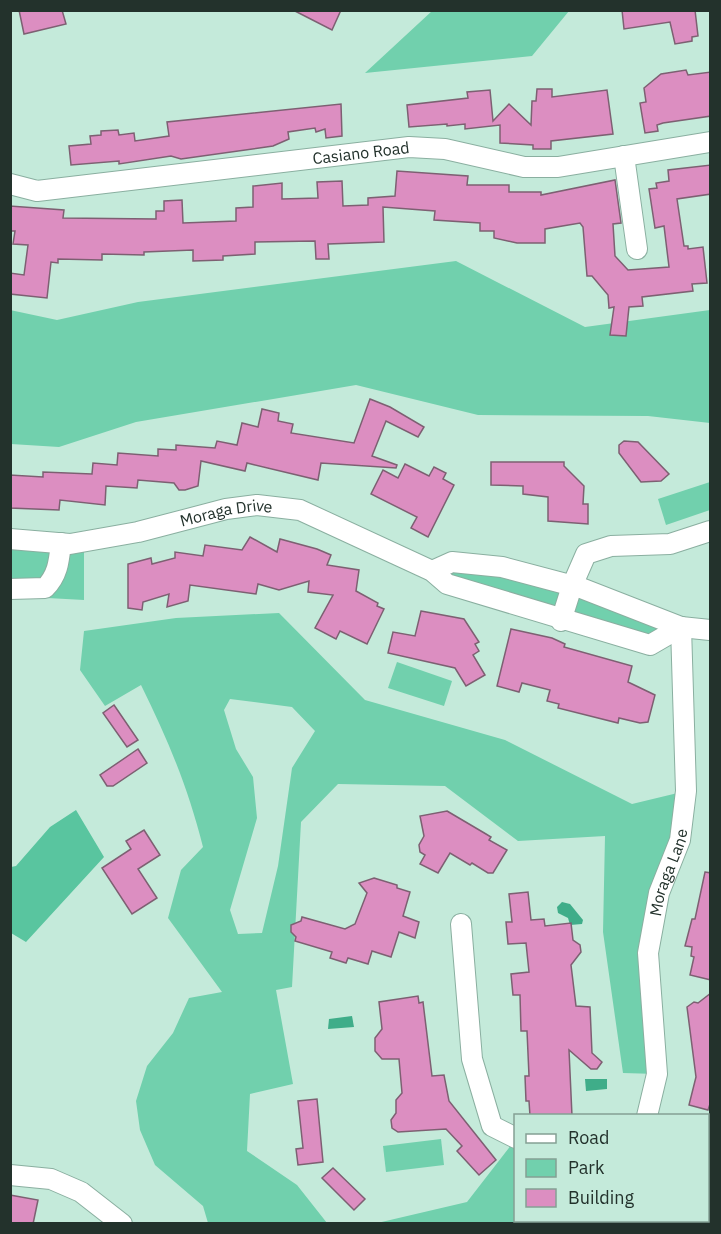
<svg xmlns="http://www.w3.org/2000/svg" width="721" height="1234" viewBox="0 0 721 1234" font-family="'IBM Plex Sans',sans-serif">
<rect width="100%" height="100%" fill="#c4eada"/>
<!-- green -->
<g fill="#71d0ad" fill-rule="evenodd">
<path d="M432,11V10L569,11L532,56L365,73Z"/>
<path d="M456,261L585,327L710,310V423L648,416L478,415L356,385L136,422L59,447L11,444L10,310L57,320L138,302Z"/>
<path d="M710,482V510L666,525L658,499Z"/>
<path d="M11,539L84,541V600L11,596Z"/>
<path d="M452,562L502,567L681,627L650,645L447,584Z"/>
<path d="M279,613L365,700L505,740L632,804L686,791L648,953L657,1074L623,1073L603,932L605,836L518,841L445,786L338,784L301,822L292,987L276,990L293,1084L250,1094L247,1151L297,1185L327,1223H208L203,1206L155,1165L140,1130L136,1101L147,1066L173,1033L189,998L222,992L168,918L181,870L203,847C188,787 168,740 141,685L105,706L80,670L84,631L176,618ZM230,699L292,707L315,731L292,768L278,866L262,933L238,934L230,910L257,818L253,777L236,749L224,710Z"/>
<path d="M397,662L452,681L444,706L388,688Z"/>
<path d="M441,1139L444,1165L386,1172L383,1146Z"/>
<path d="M515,1140L516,1220H622L625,1224H373L467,1202Z"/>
</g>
<!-- forest -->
<path fill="#59c59f" d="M76,810L104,857L26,942L11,933V867L16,866L50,827Z"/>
<!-- water -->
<g fill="#3fad89">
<path d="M562,902L570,904L583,920L582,924L570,925L568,918L558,913L557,907Z"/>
<path d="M352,1016L354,1027L328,1029L329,1019Z"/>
<path d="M607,1079V1089L586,1091L585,1079Z"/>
</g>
<!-- building -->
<g fill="#dc8ec1" stroke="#7d6072" stroke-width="1.5">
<path d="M19,10H62L66,24L24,34Z"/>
<path d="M293,10H341L332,30Z"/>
<path d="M622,10H695L698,36L692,37V41L675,44L670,22L624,29Z"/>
<path d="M686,70L688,75L711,72V116L663,123L657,125L658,131L645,133L640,103L646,102L644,88L661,74Z"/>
<path d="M537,89H552V97L607,90L613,134L551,141V149H533V145L500,143V125L465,129V124L447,126V124L409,127L407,105L468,98L467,92L490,90L493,121L509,104L531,125L532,101H536Z"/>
<path d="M341,104L342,136L326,138L325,129L316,132L315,128L288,132L289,139L273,146L181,159L171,156L119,164V161L71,165L69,146L91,144L90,136L101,135V131L118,130L119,135L134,133L135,141L169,136L167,122Z"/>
<path d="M711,165V194L677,199L684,246H688V249L703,247L707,283L692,284L693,291L642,297L643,306L629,307L626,336L610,335L614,307L609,308L608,295L592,276H587L583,227L580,223L545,229V243H517L494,238V231H480V223L434,220L435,211L383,207L384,242L328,244L329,259H316L315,241L255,242V254L223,256V260L193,261V250L144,252V255L102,254V260L58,259V263L51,262L47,298L10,294V273L24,275L28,245L13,244L15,231H10V206L64,210L63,218L156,219V211H164V201L182,200L183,223L236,221V208L253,207V186L282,183V199L318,198L317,182L342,181L343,206L368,205V198L395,196L397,171L468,176L467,185H509V192H541V195L615,180L621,223L613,224L615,256L628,270L669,267L664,226L655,228L649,189L657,188L656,183L669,181L668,170Z"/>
<path d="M370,399L390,407L424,427L418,437L386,421L372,456L397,465L396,468L321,463L318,480L247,463L245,471L201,461L198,486L185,490H179L174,483L138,480L137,488L106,486L105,505L60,500L59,510L10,508V475L43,477V472L92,474L93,463L117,465L118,453L158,456V449L176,450V445L215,448L217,441L237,445L242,423L258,427L262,409L279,413L278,421L293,424L291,433L354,443Z"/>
<path d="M624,441L638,442L669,474L661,481L641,482L619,453V445Z"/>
<path d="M491,462H564V466L584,486L583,504H588V524L548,521V497L523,494V486L491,485Z"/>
<path d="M405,464L429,476L434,467L446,473L443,479L454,485L428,537L411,528L417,517L371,494L383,470L398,478Z"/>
<path d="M250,537L277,552L280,539L317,549L331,555L327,565L359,570L356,591L378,603L377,606L384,609L367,644L340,631L336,639L315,628L333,595L308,592L309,581L279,590L258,584L256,594L190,585L188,601L167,607L169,594L143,602L142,610L128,608V564L151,558L152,564L175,558V552L203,556L205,545L242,550Z"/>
<path d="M421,611L464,619L479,642L475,644L479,651L473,655L485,675L466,686L455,668L388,653L393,632L415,636Z"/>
<path d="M511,629L552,638L565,644L564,647L632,666L628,682L655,695L648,722L640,723L619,718L618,723L558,708L559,704L547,701L550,690L522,683L519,692L497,686Z"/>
<path d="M114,705L138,740L127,747L103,713Z"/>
<path d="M138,749L147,763L113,786H107L100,775Z"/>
<path d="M447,811L486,834L491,837L489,840L507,850L493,873H488L472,863L470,865L450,853L438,873L420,864L425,855L420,852L419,845L424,836L420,816Z"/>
<path d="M144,830L160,855L138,869L157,898L132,914L102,868L131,849L126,841Z"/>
<path d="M705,872L711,873V980L690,975L694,957L691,956L692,947L685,946L692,919H695Z"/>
<path d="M374,878L397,885V888L410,892L403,916L419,922L415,938L399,932L391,957L372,951L368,964L348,958L346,963L330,958L332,952L295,941L296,937L291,932V925L301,921L302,917L345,929L355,924L367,893L359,883Z"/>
<path d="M528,892L531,920L544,919L545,926L571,923L573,940L580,945L581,952L571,965L576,1006L590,1007L592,1053L602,1062L597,1069H591L569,1050L572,1116H530L529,1101H526L525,1076H529L527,1031H521L520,995H513L511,974L529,972L526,943L508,944L506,922H512L509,894Z"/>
<path d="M711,993V1101L708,1110L689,1105L696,1077L687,1007L694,1002L698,1003Z"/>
<path d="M418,996L419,1003L423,1002L432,1076L444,1075L449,1101L496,1160L479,1175L457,1151L462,1146L446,1129L398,1132L392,1128L391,1120L396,1113V1100L402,1093L399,1059H382L375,1051V1038L382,1029L379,1002Z"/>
<path d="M317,1099L323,1162L298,1165L296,1149L303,1148L298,1101Z"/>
<path d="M333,1168L365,1199L354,1210L322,1178Z"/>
<path d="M10,1195L38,1200L33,1224H10Z"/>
</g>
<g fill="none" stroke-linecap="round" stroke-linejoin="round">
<!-- minor casing -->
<g stroke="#8aafa0" stroke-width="22">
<g id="minor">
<path d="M624,156L637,249"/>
<path id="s1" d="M10,184L37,191L409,147L445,149L524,167H558L710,142"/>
<path id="s2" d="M10,539L70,544L138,532L226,509L257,505L300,510L432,571L447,584L650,645L681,627"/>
<path d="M432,571L452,562L502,567L581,588L681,627L710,630"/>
<path d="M10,589L45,588C58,575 59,561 61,543"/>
<path d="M561,621L572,586L586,554L611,546L670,544L710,531"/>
<path d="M461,924L472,1059L492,1126L516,1138"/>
<path id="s3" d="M647,1116L657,1074L648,953L659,893L680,840L686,791L681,627"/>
<path d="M10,1175L51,1179L81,1192L122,1224"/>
<path d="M622,1220L625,1224"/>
</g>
</g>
<!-- minor -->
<use href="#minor" stroke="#fff" stroke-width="20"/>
</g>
<g text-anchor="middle" stroke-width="4.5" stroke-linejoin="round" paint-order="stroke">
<!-- street labels -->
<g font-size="16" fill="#23322c" stroke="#c4eada">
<text dy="6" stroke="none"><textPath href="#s1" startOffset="354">Casiano Road</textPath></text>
<text dy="6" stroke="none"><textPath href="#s2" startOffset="220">Moraga Drive</textPath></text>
<text dy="6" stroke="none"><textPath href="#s3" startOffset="248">Moraga Lane</textPath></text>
</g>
</g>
<!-- border -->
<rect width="721" height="1234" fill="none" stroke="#23322c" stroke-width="24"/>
<!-- legend -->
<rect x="514" y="1114" width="195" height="108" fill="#c4eada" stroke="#84a094" stroke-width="1.5"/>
<rect x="526" y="1134" width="30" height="9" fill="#ffffff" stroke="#84a094" stroke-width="1.5"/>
<text x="568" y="1144" font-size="18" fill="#23322c">Road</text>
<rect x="526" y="1159" width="30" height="18" fill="#71d0ad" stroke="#84a094" stroke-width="1.5"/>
<text x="568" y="1174" font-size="18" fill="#23322c">Park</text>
<rect x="526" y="1189" width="30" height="18" fill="#dc8ec1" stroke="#84a094" stroke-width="1.5"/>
<text x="568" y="1204" font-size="18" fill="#23322c">Building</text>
</svg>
